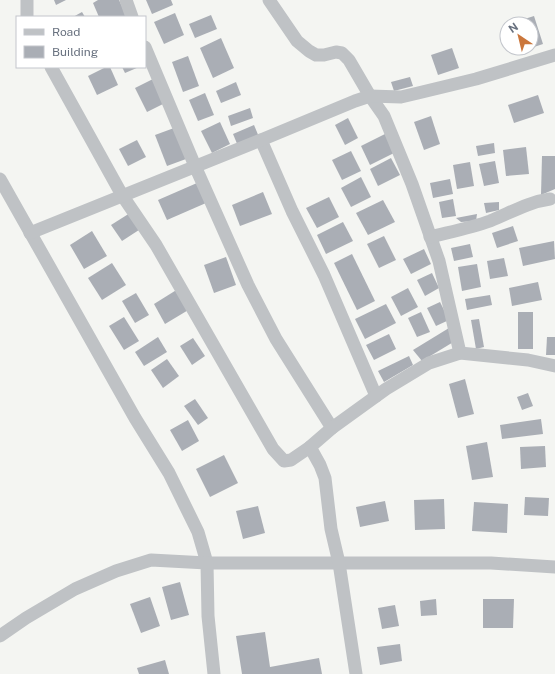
<svg xmlns="http://www.w3.org/2000/svg" width="555" height="674" viewBox="0 0 555 674" font-family="'Public Sans',sans-serif">
<rect width="100%" height="100%" fill="#f4f5f2"/>
<!-- building -->
<g fill="#aaaeb5">
<path d="M54,0H66L56,5Z"/>
<path d="M98,0H119L127,17H99L93,3Z"/>
<path d="M146,0H171L173,5L152,14Z"/>
<path d="M82,12L85,17H73Z"/>
<path d="M175,13L184,35L164,44L154,22Z"/>
<path d="M211,15L217,29L195,38L189,24Z"/>
<path d="M534,16L543,44L531,48V24H512V23Z"/>
<path d="M221,38L234,68L213,78L200,48Z"/>
<path d="M452,48L459,68L438,75L431,55Z"/>
<path d="M188,56L199,86L183,92L172,62Z"/>
<path d="M106,67H110L118,85L97,95L88,76Z"/>
<path d="M122,67H139L125,73Z"/>
<path d="M410,77L413,86L394,91L391,82Z"/>
<path d="M153,79L165,103L147,112L135,88Z"/>
<path d="M236,82L241,95L221,103L216,91Z"/>
<path d="M205,93L214,115L198,121L189,100Z"/>
<path d="M538,95L544,113L514,123L508,105Z"/>
<path d="M250,108L253,118L231,126L228,116Z"/>
<path d="M431,116L440,144L424,150L414,122Z"/>
<path d="M348,118L358,138L345,145L335,125Z"/>
<path d="M220,122L230,144L212,153L201,131Z"/>
<path d="M254,125L259,137L238,146L233,134Z"/>
<path d="M174,128L186,159L167,166L155,135Z"/>
<path d="M385,134L394,153L370,165L361,146Z"/>
<path d="M137,140L146,157L128,166L119,149Z"/>
<path d="M494,143L495,153L478,156L476,146Z"/>
<path d="M526,147L529,174L506,176L503,150Z"/>
<path d="M351,151L361,171L342,180L332,160Z"/>
<path d="M542,156H555V189L541,195Z"/>
<path d="M391,158L400,175L378,186L370,169Z"/>
<path d="M495,161L499,183L484,186L479,164Z"/>
<path d="M470,162L474,186L457,189L453,165Z"/>
<path d="M361,177L371,197L351,207L341,188Z"/>
<path d="M450,179L453,194L433,198L430,183Z"/>
<path d="M197,183L206,203L167,220L158,200Z"/>
<path d="M263,192L272,214L240,226L232,205Z"/>
<path d="M329,197L339,217L317,228L306,208Z"/>
<path d="M453,199L456,216L442,218L439,202Z"/>
<path d="M383,200L395,222L368,235L356,213Z"/>
<path d="M499,202V210L486,213L484,203Z"/>
<path d="M130,213L142,228L122,241L111,225Z"/>
<path d="M477,214L476,221L461,222L456,218Z"/>
<path d="M343,222L353,241L326,254L317,235Z"/>
<path d="M513,226L518,241L497,248L492,233Z"/>
<path d="M92,231L107,256L84,269L70,245Z"/>
<path d="M384,236L396,260L379,268L367,244Z"/>
<path d="M554,241L555,259L523,266L519,248Z"/>
<path d="M470,244L473,257L454,261L451,248Z"/>
<path d="M424,249L431,264L411,274L403,259Z"/>
<path d="M352,254L375,301L357,310L334,263Z"/>
<path d="M226,257L236,285L214,293L204,265Z"/>
<path d="M504,258L508,276L490,279L487,261Z"/>
<path d="M112,263L126,285L102,300L88,278Z"/>
<path d="M477,264L481,287L462,291L458,267Z"/>
<path d="M432,273L439,288L425,296L417,280Z"/>
<path d="M538,282L542,300L512,306L509,288Z"/>
<path d="M408,288L418,307L401,316L391,297Z"/>
<path d="M178,289L190,309L165,324L154,304Z"/>
<path d="M136,293L149,315L135,323L122,301Z"/>
<path d="M490,295L492,305L467,310L465,299Z"/>
<path d="M440,302L449,320L436,326L427,308Z"/>
<path d="M386,304L396,323L365,339L355,319Z"/>
<path d="M421,312L430,332L417,337L408,318Z"/>
<rect x="518" y="312" width="15" height="37"/>
<path d="M124,317L139,341L124,350L109,326Z"/>
<path d="M479,319L484,347L476,349L471,320Z"/>
<path d="M449,328L455,341L422,361L413,350Z"/>
<path d="M389,334L396,349L374,360L366,345Z"/>
<path d="M158,337L167,352L144,366L135,352Z"/>
<path d="M547,337H555V355H546Z"/>
<path d="M193,338L205,356L192,365L180,346Z"/>
<path d="M409,356L413,365L384,382L378,371Z"/>
<path d="M167,359L179,376L163,388L151,370Z"/>
<path d="M465,379L474,414L458,418L449,384Z"/>
<path d="M528,393L533,406L522,410L517,397Z"/>
<path d="M195,399L208,418L198,425L184,406Z"/>
<path d="M541,419L543,434L502,439L500,425Z"/>
<path d="M188,420L199,441L182,451L170,430Z"/>
<path d="M487,442L493,477L472,480L466,446Z"/>
<path d="M545,446L546,467L521,469L520,447Z"/>
<path d="M224,455L238,483L210,497L196,469Z"/>
<path d="M525,497L549,498L548,516L524,515Z"/>
<path d="M444,499L445,529L415,530L414,500Z"/>
<path d="M385,501L389,521L360,527L356,507Z"/>
<path d="M474,502L508,504L507,533L472,531Z"/>
<path d="M258,506L265,533L243,539L236,511Z"/>
<path d="M180,582L189,615L171,620L162,587Z"/>
<path d="M150,597L160,626L141,633L130,604Z"/>
<path d="M436,599L437,615L421,616L420,601Z"/>
<path d="M483,599H514L513,628H483Z"/>
<path d="M395,605L399,626L382,629L378,608Z"/>
<path d="M265,632L270,667L319,658L322,674H242L236,636Z"/>
<path d="M400,644L402,661L380,665L377,647Z"/>
<path d="M165,660L169,674H139L137,668Z"/>
</g>
<g fill="none" stroke-linecap="round" stroke-linejoin="round">
<!-- street -->
<g stroke="#bfc2c5" stroke-width="13">
<path d="M27,0V17"/>
<path d="M126,0L132,17"/>
<path d="M269,0L297,41L309,51L316,55H324L336,52L342,53L349,60L370,96L384,116L412,184L439,261L460,353"/>
<path d="M145,47L195,166L248,285L276,339L332,428"/>
<path d="M51,67L122,195L156,245L273,449L284,461L291,460L310,447"/>
<path d="M261,140L292,211L324,275L376,396"/>
<path d="M0,179L135,418L169,473L198,532L207,563H491L555,567"/>
<path d="M30,233L261,140L355,101L370,96L401,97L418,93L476,79L555,55"/>
<path d="M430,237C450,232 471,228 490,221C510,213 528,202 550,199"/>
<path d="M0,636L26,618L75,589L116,571L151,560L207,563L208,616L214,674"/>
<path d="M356,674L339,563L331,529L325,478L320,465L310,447L332,428L386,389L429,363L460,353L528,360L555,366"/>
</g>
</g>
<!-- legend -->
<rect x="16" y="16" width="130" height="52" fill="#ffffff" stroke="#c3c6cc"/>
<rect x="24" y="29" width="20" height="6" fill="#bfc2c5" stroke="#c3c6cc"/>
<text x="52" y="36" font-size="12" fill="#68717f">Road</text>
<rect x="24" y="46" width="20" height="12" fill="#aaaeb5" stroke="#c3c6cc"/>
<text x="52" y="56" font-size="12" fill="#68717f">Building</text>
<!-- north arrow -->
<g transform="translate(519 36) rotate(325)"><circle r="19" fill="#ffffff" stroke="#c3c6cc"/>
<path d="M0-3L7 15L0 10L-7 15Z" fill="#cb773c"/>
<text y="-6" font-size="11" font-weight="bold" text-anchor="middle" fill="#68717f">N</text>
</g>
</svg>
